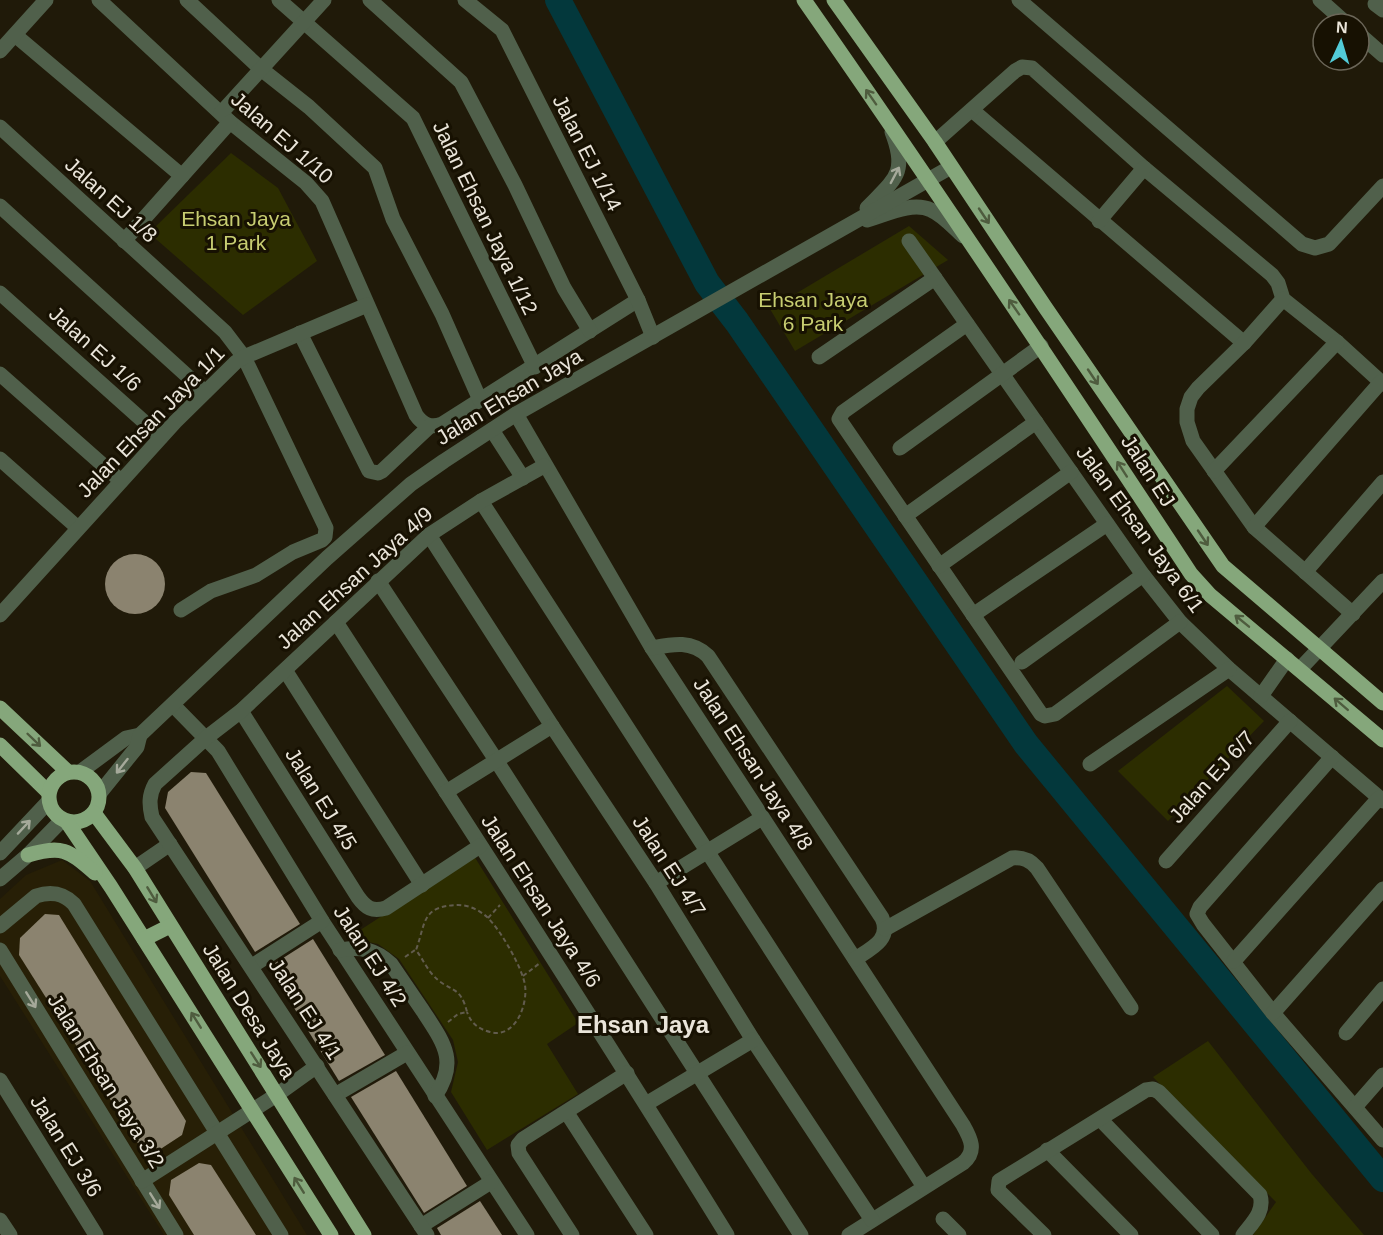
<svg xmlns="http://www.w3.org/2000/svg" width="1383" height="1235" viewBox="0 0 1383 1235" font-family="Helvetica,sans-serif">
<rect width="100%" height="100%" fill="#201a09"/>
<!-- built -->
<path fill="#271f06" d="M62,860L90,881L307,1235H164L0,976V899L26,875Z"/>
<!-- green -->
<g fill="#2c2d00">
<path d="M231,153L278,188L317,261L243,315L149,233Z"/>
<path d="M909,226L948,260L795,351L770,309Z"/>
<path d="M1227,686L1264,721L1168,821L1118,771Z"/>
<path d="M474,856L578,1023L547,1044L578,1094L487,1150L451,1092L458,1062L453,1040L399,959L378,944L348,938Z"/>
<path d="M1208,1041L1311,1173L1364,1235H1253L1276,1202L1153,1077Z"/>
</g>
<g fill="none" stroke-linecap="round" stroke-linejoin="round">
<!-- river -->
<path stroke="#03383c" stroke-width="26" d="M558,0L707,283L737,322L1026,744L1383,1179"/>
</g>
<!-- building -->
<g fill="#8b836f">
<circle cx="135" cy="584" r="30"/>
<path d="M191,772L206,773L300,924L255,952L165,808L168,792Z"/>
<path d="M45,914L59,915L186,1121L182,1135L156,1152L141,1148L19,955L20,938Z"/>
<path d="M313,939L385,1055L339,1081L269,967Z"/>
<path d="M396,1071L467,1186L424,1213L351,1097Z"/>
<path d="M199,1163L211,1165L256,1235H194L169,1195L171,1180Z"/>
<path d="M480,1201L502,1235H441L437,1228Z"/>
</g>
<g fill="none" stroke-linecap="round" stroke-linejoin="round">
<!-- path -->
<g stroke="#625c4d" stroke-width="2" stroke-dasharray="4.5 3" stroke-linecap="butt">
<path d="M488,918L500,905"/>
<path d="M405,957L415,950"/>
<path d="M523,976L540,963"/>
<path d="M448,1022L458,1014L467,1012C460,983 448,993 432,974C426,967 422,958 416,950C426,923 421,906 458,905C469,905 479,910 487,917C500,929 522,967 525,985C528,1005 515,1039 490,1032C478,1029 471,1023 467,1012"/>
</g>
<!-- minor -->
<g stroke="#50604b" stroke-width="15">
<path d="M99,0L230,122L306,183L322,201L416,415C423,425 431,428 442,424L638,300"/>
<path d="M187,0L261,69L309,107L375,168L393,219L442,314L480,400"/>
<path d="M279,0L413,118L535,367"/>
<path d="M370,0L461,82L515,185L564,288L590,331"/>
<path d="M465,0L502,30L638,300L653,337"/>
<path d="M1019,0L1302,244L1315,248L1329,244L1383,186"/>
<path d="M1320,0L1347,24"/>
<path d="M1379,0L1375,4L1383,10"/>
<path d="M1359,34L1383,55"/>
<path d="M15,35L182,176"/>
<path d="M0,51L46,0"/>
<path d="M972,110L1244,343"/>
<path d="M221,113L324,0"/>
<path d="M0,127L225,332L244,357L326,528L325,537L322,540L293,552L256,575L211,591L181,610"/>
<path d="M935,142L1015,71L1022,67L1032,68L1144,168L1272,275L1278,283L1283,299L1337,342L1383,384"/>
<path d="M0,206L205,392"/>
<path d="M867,208C895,179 908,173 892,132"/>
<path d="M867,220C885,215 912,201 931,210C943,215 954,228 963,236"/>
<path d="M1099,221L1144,168"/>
<path d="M124,241L230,122"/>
<path d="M909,241L1143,575L1180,622L1229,669L1383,801"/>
<path d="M0,293L161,437"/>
<path d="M1283,299L1244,343L1198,388L1191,397L1187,409V422L1193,441L1254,527L1353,614"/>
<path d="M967,324L843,412L839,419L1041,714L1045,716L1055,714L1180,622"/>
<path d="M300,333L369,471L378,473L382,471L430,426"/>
<path d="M819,357L935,278"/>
<path d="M0,374L121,481"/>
<path d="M516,414L652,648L963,1125C971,1139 977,1151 963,1163L849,1235"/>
<path d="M492,430L523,478"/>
<path d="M900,448L1041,346"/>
<path d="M0,459L78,528"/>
<path d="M1214,471L1337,342"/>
<path d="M481,501L924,1187"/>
<path d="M905,516L1036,422"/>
<path d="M1254,527L1381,382"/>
<path d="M429,535L552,726L656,883L753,1040L872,1220"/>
<path d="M939,566L1071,472"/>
<path d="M1305,572L1383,482"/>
<path d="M378,581L496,760L801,1235"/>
<path d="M0,615L175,422L236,362L244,357L367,305"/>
<path d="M973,615L1107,524"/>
<path d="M336,622C468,825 600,1029 727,1235"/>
<path d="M652,648C673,644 691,640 708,656L882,918C892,940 870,949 855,959"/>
<path d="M1022,662L1143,575"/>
<path d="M1300,669L1383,581"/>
<path d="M285,670L422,885"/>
<path d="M1261,696L1287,659"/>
<path d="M173,705L218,751L322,921L527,1235"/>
<path d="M241,711L358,897C366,908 372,912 386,908L480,846"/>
<path d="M1332,757L1200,907L1197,914L1203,924L1273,1013L1383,1140"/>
<path d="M1090,764L1229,669"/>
<path d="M80,772L126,738L140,735L327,558L411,484L444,461L516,414L951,167"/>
<path d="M446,792L552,726"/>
<path d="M99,794L137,747L140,735"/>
<path d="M0,853L49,801"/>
<path d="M1166,861L1290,721"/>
<path d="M135,868L170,844"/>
<path d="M0,879L28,855L62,820"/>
<path d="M656,883L762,818"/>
<path d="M0,926L36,896C51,891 63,893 74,904L281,1235"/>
<path d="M885,929L1012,858C1023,857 1030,860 1037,868L1131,1008"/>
<path d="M0,950L176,1235"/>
<path d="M340,950C361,946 376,950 391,964C402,980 412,995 423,1011C443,1042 459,1061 435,1096"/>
<path d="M1234,961L1379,798"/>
<path d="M252,966L322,921"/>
<path d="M1273,1013L1383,889"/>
<path d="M1346,1033L1383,989"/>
<path d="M0,1080L96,1235"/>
<path d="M335,1095L407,1053"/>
<path d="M646,1104L753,1040"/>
<path d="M1355,1107L1383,1075"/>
<path d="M567,1113L646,1235"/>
<path d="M1100,1119L1212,1235"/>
<path d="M1047,1150L1131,1235"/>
<path d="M142,1181L278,1094L317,1066"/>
<path d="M943,1219L959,1235"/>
<path d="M0,1220L10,1235"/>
<path d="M421,1226L491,1182"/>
<path d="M427,1235L152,817C149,804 149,795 155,784L206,738L241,711L429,535L481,501L544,466"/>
<path d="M572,1235L519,1153L518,1145L523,1139L627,1073"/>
<path d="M1044,1235L1001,1193L998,1190L999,1181L1146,1090L1153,1089L1159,1092L1260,1195C1265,1212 1252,1223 1243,1235"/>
</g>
<!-- major -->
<g stroke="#85a77b" stroke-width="15">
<path d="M804,0C936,189 1064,381 1191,574L1210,595L1383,740"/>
<path d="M834,0L935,142L1045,307L1223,566L1383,703"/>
<path d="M0,708L68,772"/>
<path d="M0,745L49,793"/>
<circle cx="74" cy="797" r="25"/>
<path d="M94,813L135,868L364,1235"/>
<path d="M67,822L111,887L331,1235"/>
<path d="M28,855C63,845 68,850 95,873"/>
<path d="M144,939L170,926"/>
</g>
</g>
<!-- one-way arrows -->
<defs><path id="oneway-shaft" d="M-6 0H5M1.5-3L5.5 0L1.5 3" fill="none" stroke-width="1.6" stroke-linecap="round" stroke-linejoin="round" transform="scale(1.5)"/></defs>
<g stroke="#4e5c3e">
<use href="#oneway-shaft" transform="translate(871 97) rotate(-125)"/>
<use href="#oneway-shaft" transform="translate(984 216) rotate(56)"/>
<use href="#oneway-shaft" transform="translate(1014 307) rotate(-125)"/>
<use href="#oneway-shaft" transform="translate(1093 377) rotate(56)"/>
<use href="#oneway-shaft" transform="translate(1122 469) rotate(-123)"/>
<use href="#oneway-shaft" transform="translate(1203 538) rotate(56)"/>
<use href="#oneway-shaft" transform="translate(1242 621) rotate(-141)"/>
<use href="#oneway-shaft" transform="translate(1341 704) rotate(-139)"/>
<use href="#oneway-shaft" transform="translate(34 740) rotate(44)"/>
<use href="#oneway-shaft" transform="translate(152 895) rotate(59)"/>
<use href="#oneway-shaft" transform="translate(196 1020) rotate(-122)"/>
<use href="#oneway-shaft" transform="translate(256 1060) rotate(57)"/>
<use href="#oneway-shaft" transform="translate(299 1185) rotate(-122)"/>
</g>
<g stroke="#a5a99a">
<use href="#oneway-shaft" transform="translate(895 175) rotate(-62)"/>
<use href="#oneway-shaft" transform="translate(122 766) rotate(128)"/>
<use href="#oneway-shaft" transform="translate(24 827) rotate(-47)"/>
<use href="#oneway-shaft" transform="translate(31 1000) rotate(58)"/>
<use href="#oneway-shaft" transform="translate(155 1201) rotate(58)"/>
</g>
<g text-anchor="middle" stroke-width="6" stroke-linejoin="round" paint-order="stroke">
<!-- street labels -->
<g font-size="21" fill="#eae5da" stroke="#171102">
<text transform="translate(282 138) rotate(41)" y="7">Jalan EJ 1/10</text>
<text transform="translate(587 153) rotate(63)" y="7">Jalan EJ 1/14</text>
<text transform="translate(111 200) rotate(42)" y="7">Jalan EJ 1/8</text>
<text transform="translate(485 218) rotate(64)" y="7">Jalan Ehsan Jaya 1/12</text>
<text transform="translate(95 349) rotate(42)" y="7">Jalan EJ 1/6</text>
<text transform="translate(509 397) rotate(-31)" y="7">Jalan Ehsan Jaya</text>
<text transform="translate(151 422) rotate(-46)" y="7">Jalan Ehsan Jaya 1/1</text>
<text transform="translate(1148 471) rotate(57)" y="7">Jalan EJ</text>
<text transform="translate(1140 529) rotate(54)" y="7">Jalan Ehsan Jaya 6/1</text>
<text transform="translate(355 578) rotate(-42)" y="7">Jalan Ehsan Jaya 4/9</text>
<text transform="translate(753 764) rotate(57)" y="7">Jalan Ehsan Jaya 4/8</text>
<text transform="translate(1212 777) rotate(-48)" y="7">Jalan EJ 6/7</text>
<text transform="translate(321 799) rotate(58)" y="7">Jalan EJ 4/5</text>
<text transform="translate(669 866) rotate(57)" y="7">Jalan EJ 4/7</text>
<text transform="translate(541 901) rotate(57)" y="7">Jalan Ehsan Jaya 4/6</text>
<text transform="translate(370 956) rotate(57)" y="7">Jalan EJ 4/2</text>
<text transform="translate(305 1009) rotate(57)" y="7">Jalan EJ 4/1</text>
<text transform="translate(249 1011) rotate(58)" y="7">Jalan Desa Jaya</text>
<text transform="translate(106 1081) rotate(58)" y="7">Jalan Ehsan Jaya 3/2</text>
<text transform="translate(66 1146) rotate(58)" y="7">Jalan EJ 3/6</text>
</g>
<!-- park labels -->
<g font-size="21" fill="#c7cd71" stroke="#171102">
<text x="236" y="226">Ehsan Jaya<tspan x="236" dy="24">1 Park</tspan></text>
<text x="813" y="307">Ehsan Jaya<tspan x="813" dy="24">6 Park</tspan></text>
</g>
<!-- quarter labels -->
<g font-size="24" font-weight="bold" fill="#eae5da" stroke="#171102">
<text x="643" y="1033">Ehsan Jaya</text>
</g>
</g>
<!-- north arrow -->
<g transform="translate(1341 42) rotate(4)"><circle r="28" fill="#171102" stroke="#6b6658" stroke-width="1.5"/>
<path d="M0-4.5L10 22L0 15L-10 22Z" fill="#52cbd8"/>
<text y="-9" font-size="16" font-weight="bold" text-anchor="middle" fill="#eae5da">N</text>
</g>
</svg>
